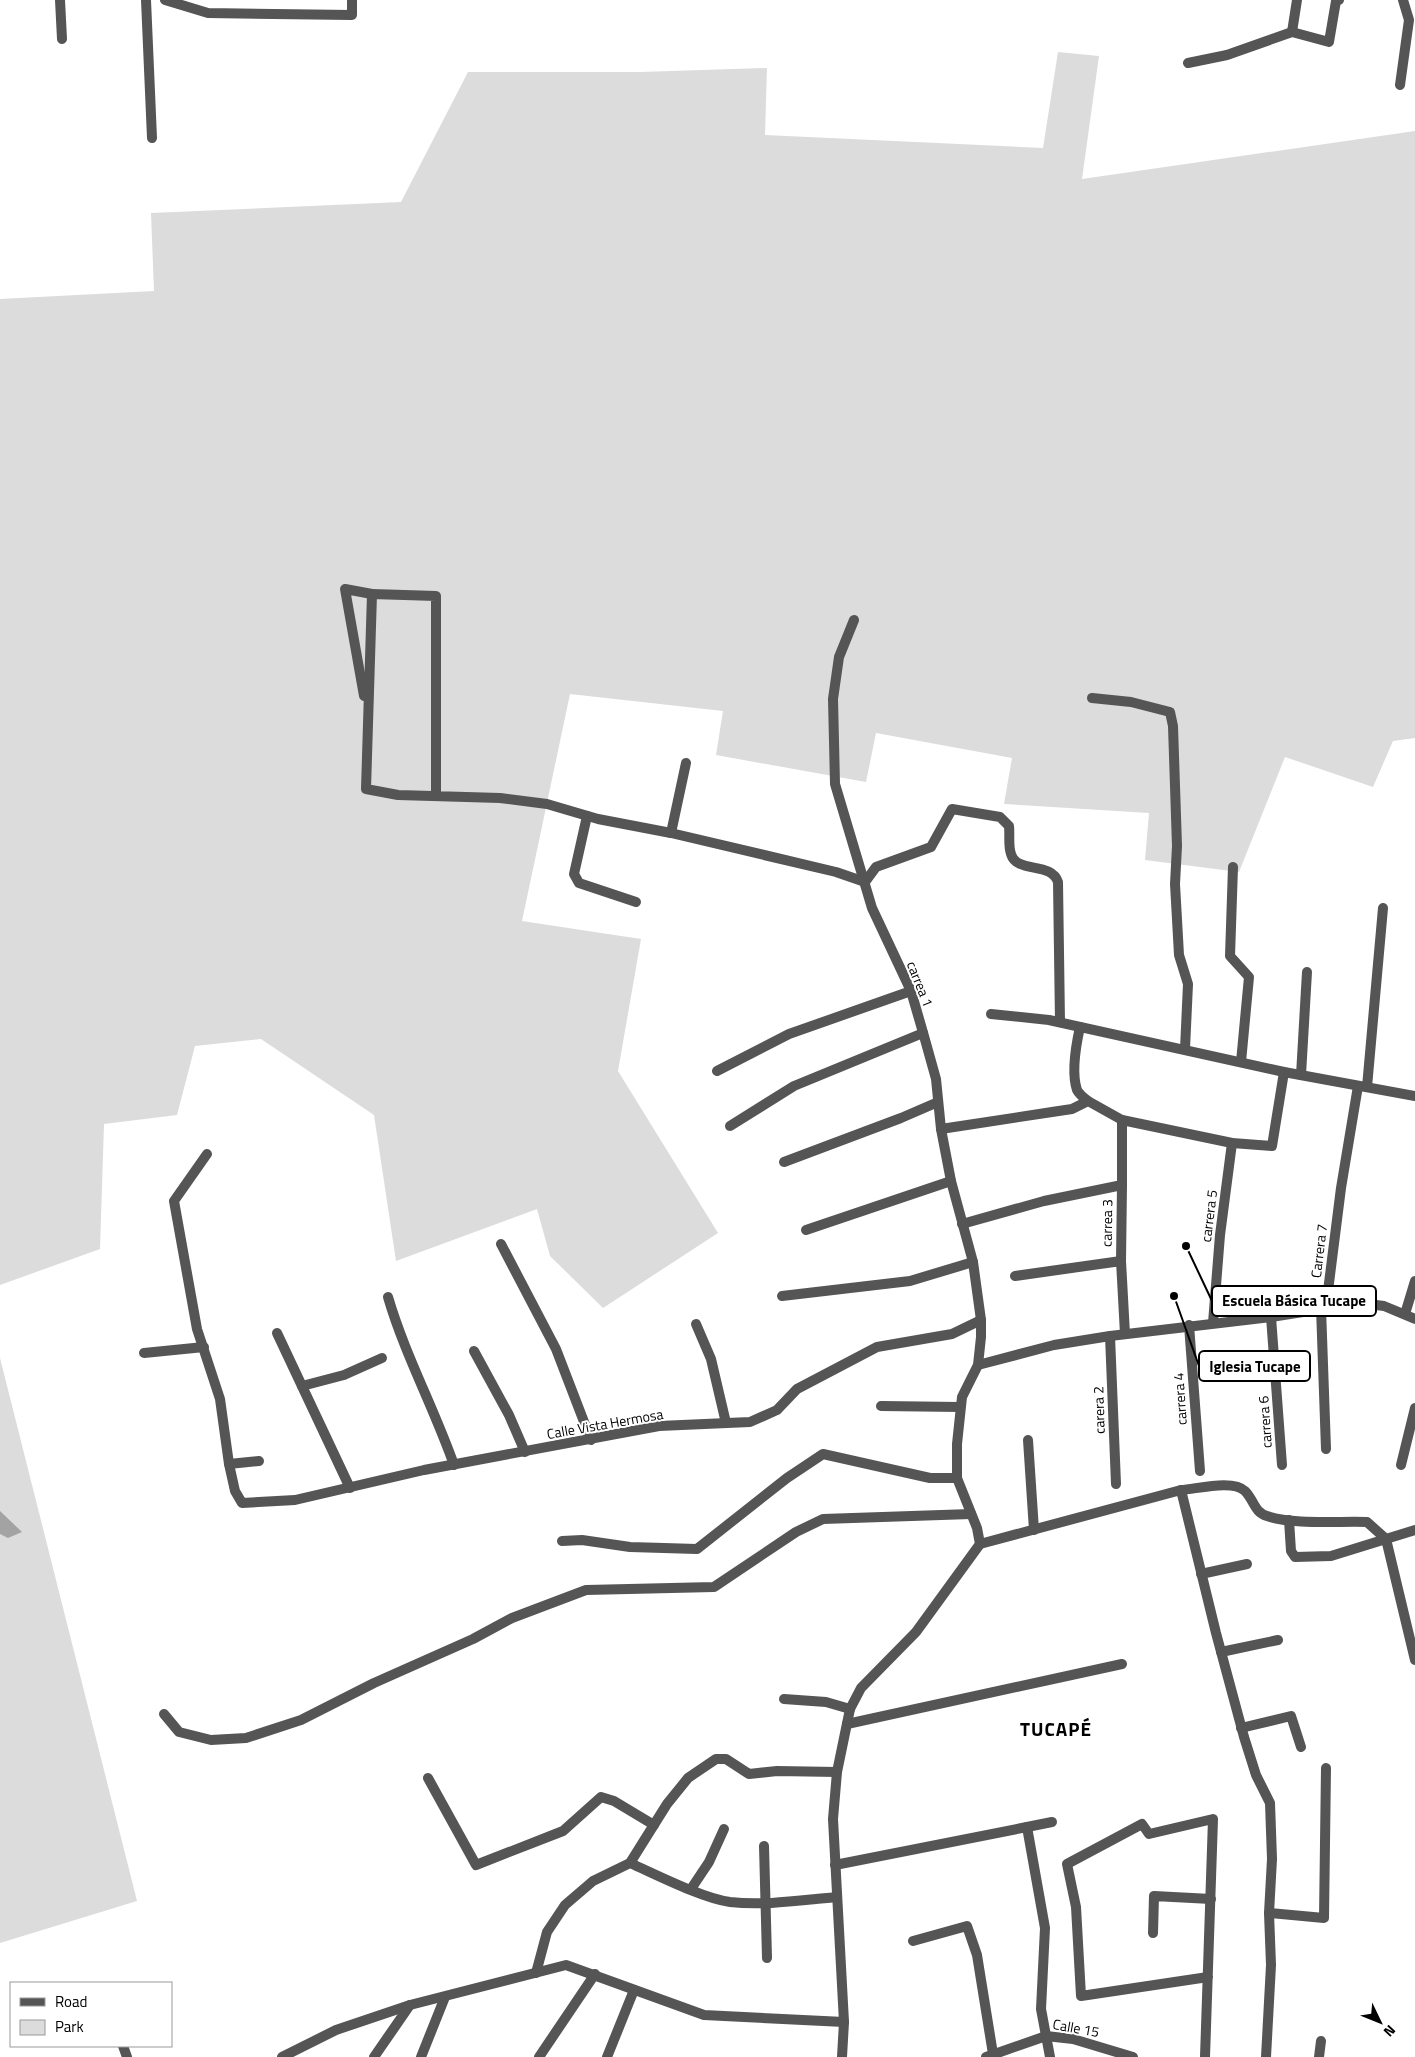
<svg xmlns="http://www.w3.org/2000/svg" width="1415" height="2057" viewBox="0 0 1415 2057" font-family="'Titillium Web',sans-serif">
<rect width="100%" height="100%" fill="#fff"/>
<!-- green -->
<g fill="#dcdcdc">
<path d="M1058,52L1099,56L1082,179L1415,131V738L1393,741L1373,787L1285,757L1239,872L1145,860L1149,813L1004,804L1012,758L876,733L866,782L716,755L723,711L570,694L522,921L641,939L618,1071L718,1233L603,1308L550,1256L537,1209L396,1261L374,1115L261,1039L195,1046L177,1115L104,1124L100,1249L0,1285V299L154,291L151,213L401,202L468,72H640L767,68L765,135L1043,148Z"/>
<path d="M0,1358L137,1901L0,1943Z"/>
</g>
<!-- water -->
<path fill="#a3a3a3" d="M0,1511L22,1532L8,1538L0,1534Z"/>
<g fill="none" stroke-linecap="round" stroke-linejoin="round">
<!-- minor -->
<g stroke="#555" stroke-width="10">
<path d="M60,0L62,39"/>
<path d="M146,0L152,138"/>
<path d="M165,0L208,13L352,15V0"/>
<path d="M1292,32L1297,0"/>
<path d="M1188,63L1227,55L1292,32L1329,42L1336,1L1339,0"/>
<path d="M1400,85L1409,20L1403,0"/>
<path d="M364,696L345,589L372,594"/>
<path d="M1092,698L1131,702L1170,712L1173,726L1177,846L1175,884L1179,955L1188,984L1185,1049"/>
<path d="M436,796V596L372,594L366,789L398,795L500,798L547,804L598,819L671,833L836,872L865,882L876,867L931,847L952,809L1000,817L1009,826C1010,834 1008,846 1011,854C1017,874 1051,861 1058,882L1060,1022"/>
<path d="M587,816L574,874L579,883L636,902"/>
<path d="M671,833L686,763"/>
<path d="M1233,867L1230,956L1249,977L1241,1062"/>
<path d="M991,1014L1049,1020L1284,1072L1415,1096"/>
<path d="M1080,1027C1076,1045 1071,1072 1077,1090C1079,1094 1084,1098 1088,1101"/>
<path d="M717,1071L789,1034L911,991"/>
<path d="M1301,1075L1307,972"/>
<path d="M1367,1087L1383,908"/>
<path d="M730,1126L794,1086L923,1033"/>
<path d="M941,1129L1052,1112L1072,1109L1088,1101L1122,1120L1232,1143L1272,1146L1284,1072"/>
<path d="M207,1154L174,1201L197,1329L220,1399L229,1464L235,1491L242,1503L295,1500L424,1470L659,1426L750,1422L777,1410L797,1389L877,1347L952,1334L981,1320"/>
<path d="M784,1162L901,1118L938,1102"/>
<path d="M962,1224L1044,1201L1122,1185V1120"/>
<path d="M806,1230L951,1181"/>
<path d="M501,1244L556,1349L591,1440"/>
<path d="M1121,1261L1122,1185"/>
<path d="M1015,1276L1121,1261L1125,1334"/>
<path d="M782,1296L910,1281L973,1262"/>
<path d="M388,1297C405,1355 434,1408 454,1465"/>
<path d="M1405,1314L1415,1281"/>
<path d="M1271,1317L1282,1465"/>
<path d="M1213,1323L1220,1235L1232,1143"/>
<path d="M696,1324L711,1359L726,1423"/>
<path d="M1189,1325L1200,1471"/>
<path d="M277,1333L350,1488"/>
<path d="M1110,1336L1116,1484"/>
<path d="M474,1351L509,1415L525,1452"/>
<path d="M144,1353L204,1347"/>
<path d="M978,1365L1054,1345L1110,1336L1271,1317L1360,1303L1384,1306L1415,1319"/>
<path d="M302,1386L344,1375L382,1358"/>
<path d="M881,1406L960,1407"/>
<path d="M1028,1440L1034,1530"/>
<path d="M1326,1449L1321,1308L1328,1291L1341,1188L1358,1086"/>
<path d="M229,1464L259,1461"/>
<path d="M1401,1465L1415,1408"/>
<path d="M1181,1490C1197,1489 1233,1479 1245,1491C1254,1500 1254,1512 1267,1516C1293,1525 1338,1521 1367,1522L1386,1539L1415,1660"/>
<path d="M1289,1520L1291,1551L1295,1557L1331,1556L1415,1530"/>
<path d="M562,1541L582,1540L630,1547L697,1549L787,1478L823,1454L930,1478H957"/>
<path d="M980,1544L1181,1490L1216,1633L1244,1737L1256,1775L1270,1803L1272,1859L1269,1913L1271,1965L1266,2057"/>
<path d="M1201,1574L1247,1564"/>
<path d="M1221,1652L1278,1640"/>
<path d="M784,1699L826,1702L850,1709"/>
<path d="M164,1714L179,1732L211,1740L246,1738L301,1720L374,1683L473,1639L512,1618L586,1590L714,1587L796,1532L823,1519L971,1514"/>
<path d="M847,1724L1122,1664"/>
<path d="M1241,1728L1291,1716L1301,1747"/>
<path d="M428,1778L476,1865L563,1831L601,1797L614,1801L654,1825"/>
<path d="M1027,1827L1052,1822"/>
<path d="M764,1846L767,1958"/>
<path d="M630,1863C657,1875 702,1898 730,1902C765,1906 802,1900 837,1897"/>
<path d="M835,1865L1027,1827L1045,1928L1041,2009L1050,2057"/>
<path d="M691,1889L709,1862L724,1829"/>
<path d="M1269,1913L1324,1918L1326,1768"/>
<path d="M1153,1933L1154,1896L1211,1899"/>
<path d="M913,1941L967,1926L977,1955L993,2054"/>
<path d="M536,1973L547,1932L565,1905L593,1881L630,1863L667,1804L688,1778L716,1759H726L749,1774L777,1771L837,1772"/>
<path d="M123,2046L127,2057"/>
<path d="M282,2057L336,2030L410,2005L566,1965L704,2015L844,2022"/>
<path d="M374,2057L410,2005"/>
<path d="M421,2057L445,1997"/>
<path d="M539,2057L595,1974"/>
<path d="M607,2057L634,1990"/>
<path d="M842,2057L844,2022L833,1819L837,1772L850,1709L861,1688L916,1632L980,1544L977,1528L957,1478V1444L962,1397L978,1365L981,1337V1320L973,1262L951,1181L941,1129L936,1079L924,1036L911,991L872,908L835,784L833,699L839,657L854,620"/>
<path d="M986,2057L1046,2036L1073,2039L1133,2057"/>
<path d="M1205,2057L1213,1819L1149,1834L1142,1824L1067,1864L1076,1907L1081,1996L1208,1977"/>
<path d="M1319,2057L1321,2041"/>
</g>
</g>
<g text-anchor="middle" stroke-width="4" stroke-linejoin="round" paint-order="stroke">
<!-- street labels -->
<g font-size="14" fill="#000" stroke="#fff">
<text transform="translate(920 984) rotate(68)" y="5">carrea 1</text>
<text transform="translate(1209 1216) rotate(-83)" y="5">carrera 5</text>
<text transform="translate(1107 1223) rotate(-89)" y="5">carrea 3</text>
<text transform="translate(1319 1251) rotate(-83)" y="5">Carrera 7</text>
<text transform="translate(1180 1399) rotate(-94)" y="5">carrera 4</text>
<text transform="translate(1099 1410) rotate(-92)" y="5">carera 2</text>
<text transform="translate(1265 1422) rotate(-94)" y="5">carrera 6</text>
<text transform="translate(605 1424) rotate(-10)" y="5">Calle Vista Hermosa</text>
<text transform="translate(1076 2028) rotate(10)" y="5">Calle 15</text>
</g>
<!-- district labels -->
<g font-size="19" font-weight="bold" letter-spacing="1" fill="#000" stroke="#fff">
<text x="1056" y="1736">TUCAPÉ</text>
</g>
</g>
<!-- callouts -->
<path fill="none" stroke="#000" stroke-width="2" d="M1186 1246L1212 1301M1174 1296L1199 1366"/>
<g fill="#000" stroke="#fff" stroke-width="2">
<circle cx="1186" cy="1246" r="5"/>
<circle cx="1174" cy="1296" r="5"/>
</g>
<g fill="#fff" stroke="#000" stroke-width="2">
<rect x="1212" y="1286" width="164" height="30" rx="5"/>
<rect x="1199" y="1351" width="111" height="30" rx="5"/>
</g>
<g font-size="15" text-anchor="middle" font-weight="bold" fill="#000">
<text x="1294" y="1306">Escuela Básica Tucape</text>
<text x="1255" y="1372">Iglesia Tucape</text>
</g>
<!-- legend -->
<rect x="10" y="1982" width="162" height="65" fill="#ffffff" stroke="#999999"/>
<rect x="20" y="1998" width="25" height="8" fill="#555555" stroke="#999999"/>
<text x="55" y="2007" font-size="15" fill="#000000">Road</text>
<rect x="20" y="2020" width="25" height="15" fill="#dcdcdc" stroke="#999999"/>
<text x="55" y="2032" font-size="15" fill="#000000">Park</text>
<!-- north arrow -->
<g transform="translate(1380 2022) rotate(133)" stroke="#ffffff" stroke-width="4" paint-order="stroke">
<path d="M0-4L9 19L0 12L-9 19Z" fill="#000000"/>
<text y="-8" font-size="14" font-weight="bold" text-anchor="middle" fill="#000000">N</text>
</g>
</svg>
